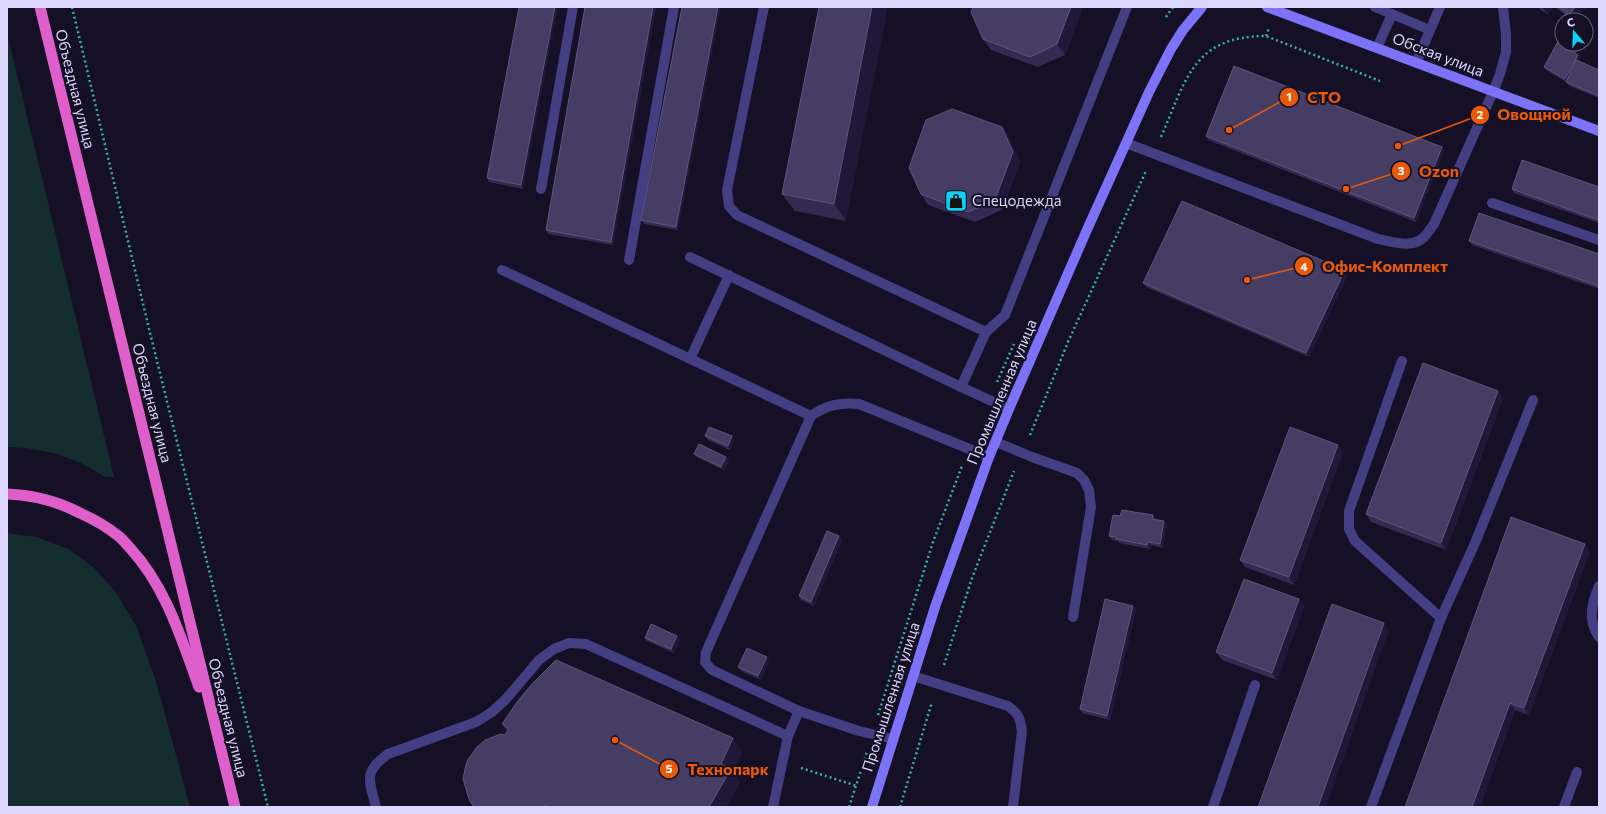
<svg xmlns="http://www.w3.org/2000/svg" width="1606" height="814" viewBox="0 0 1606 814" font-family="Commissioner,sans-serif">
<rect width="100%" height="100%" fill="#151025"/>
<!-- green -->
<g fill="#142e2f">
<path d="M7,33L114,477H105C74,456 44,448 7,447Z"/>
<path d="M7,533L36,537L69,549L94,568L115,591L136,626L156,681L190,807H7Z"/>
</g>
<g fill="none" stroke-linecap="round" stroke-linejoin="round">
<!-- path -->
<g stroke="#36b1b0" stroke-width="2.5" stroke-dasharray="2 3" stroke-linecap="butt">
<path d="M72,7L151,337L268,807"/>
<path d="M1166,17L1173,7"/>
<path d="M1266,36L1269,28"/>
<path d="M1161,137C1186,80 1193,36 1266,36L1380,81"/>
<path d="M997,382L1014,344"/>
<path d="M1030,435L1068,342L1146,171"/>
<path d="M944,665L972,578L1014,471"/>
<path d="M878,715L933,542L962,466"/>
<path d="M801,768L857,786"/>
<path d="M849,807L867,752"/>
<path d="M900,807L932,702"/>
</g>
<!-- service -->
<g stroke="#443e82" stroke-width="10">
<path d="M764,7L727,190L729,206L737,215L986,332L1005,315L1127,7"/>
<path d="M1375,7L1430,30"/>
<path d="M1377,48L1392,14"/>
<path d="M1416,63L1440,7"/>
<path d="M1126,143L1378,239C1393,242 1413,249 1424,237C1428,233 1431,228 1434,224L1493,92L1500,74L1506,52V35L1503,7"/>
<path d="M541,189L573,7"/>
<path d="M1492,203L1599,240"/>
<path d="M690,257L961,387L1009,409"/>
<path d="M629,260L674,7"/>
<path d="M502,270L811,416"/>
<path d="M690,359L729,275"/>
<path d="M961,387L986,332"/>
<path d="M996,442L1032,457L1077,473L1084,480L1089,490L1091,507L1073,617"/>
<path d="M1599,586C1592,603 1587,620 1599,637"/>
<path d="M1441,618L1475,543L1533,400"/>
<path d="M913,676L1008,706C1019,714 1020,718 1022,731L1013,807"/>
<path d="M893,739L859,731L799,711L712,670L705,662L706,652L811,416C827,405 840,402 859,404L989,457"/>
<path d="M376,807C369,780 363,772 388,754L476,722L492,712L506,699L539,660L554,649L569,643L586,644L788,736"/>
<path d="M773,807L788,736L799,711"/>
<path d="M1213,807L1255,685"/>
<path d="M1371,807L1441,618L1355,541L1349,529V511L1402,361"/>
<path d="M1564,807L1577,772"/>
</g>
<!-- secondary -->
<g stroke="#7c73f8" stroke-width="10">
<path d="M1267,7L1599,131"/>
<path d="M872,807L935,607L989,457L1009,409L1086,232L1149,92L1171,49L1183,30L1202,7"/>
</g>
<!-- trunk -->
<g stroke="#de5eca" stroke-width="11">
<path d="M40,7L235,807"/>
<path d="M7,494C33,495 57,501 80,513C93,519 106,526 117,535C122,538 126,544 130,548C166,587 181,638 199,687"/>
</g>
</g>
<!-- wall -->
<g fill="#342a52">
<path d="M519,7L523,189L489,182L487,178Z"/>
<path d="M585,7H656L613,245L548,234L546,230Z"/>
<path d="M682,7L678,230L644,224L641,220Z"/>
<path d="M819,7L846,221L795,211L782,194Z"/>
<path d="M973,7H1083L1065,55L1038,67L991,50L983,39Z"/>
<path d="M1537,7H1553L1548,15Z"/>
<path d="M1555,7H1586L1576,20H1572Z"/>
<path d="M1581,49L1578,55L1580,58L1579,61L1599,70V98L1569,86L1566,82L1546,70L1544,67Z"/>
<path d="M1002,127L1009,137L1020,162L1002,210L975,222L928,205L921,194Z"/>
<path d="M1206,136L1442,147L1444,151L1416,222L1208,140Z"/>
<path d="M1599,187V223L1514,193L1512,189Z"/>
<path d="M1469,241L1599,254V289L1472,245Z"/>
<path d="M1348,274L1309,357L1146,287L1143,283Z"/>
<path d="M1498,391L1503,398L1446,550L1371,522L1366,514Z"/>
<path d="M705,436H732L734,440L730,450L708,440Z"/>
<path d="M1338,445L1343,452L1294,585L1245,567L1240,560Z"/>
<path d="M694,454L726,457L729,461L724,470L697,457Z"/>
<path d="M1153,515L1155,519L1167,525L1163,548L1151,545L1150,549L1119,543L1118,541L1112,540L1109,536L1120,516Z"/>
<path d="M842,540L814,606L801,600L799,596Z"/>
<path d="M1590,551L1529,715L1515,710L1480,807H1405Z"/>
<path d="M1299,599L1304,606L1277,680L1222,660L1216,652Z"/>
<path d="M1133,606L1136,609L1110,720L1082,713L1080,709Z"/>
<path d="M645,638L680,640L674,653L647,641Z"/>
<path d="M769,661L761,680L741,671L738,667Z"/>
<path d="M502,724L733,738L742,752L733,772L740,782L726,807H474L505,735L507,732Z"/>
</g>
<!-- shaded-wall -->
<g fill="#201838">
<path d="M555,7H558L523,189L521,185Z"/>
<path d="M653,7H656L613,245L611,242Z"/>
<path d="M718,7H721L678,230L676,227Z"/>
<path d="M872,7H888L846,221L834,204Z"/>
<path d="M1071,7H1083L1065,55L1057,44Z"/>
<path d="M1542,7H1553L1548,15Z"/>
<path d="M1575,7H1586L1576,20H1573L1569,15Z"/>
<path d="M1579,46L1581,49L1578,55L1580,58L1567,82L1565,79L1574,53Z"/>
<path d="M1002,127L1009,137L1020,162L1002,210L995,200Z"/>
<path d="M1442,147L1444,151L1416,222L1414,218Z"/>
<path d="M1345,270L1348,274L1309,357L1306,353Z"/>
<path d="M1498,391L1503,398L1446,550L1441,543Z"/>
<path d="M732,436L734,440L730,450L728,446Z"/>
<path d="M1338,445L1343,452L1294,585L1289,577Z"/>
<path d="M726,457L729,461L724,470L721,467Z"/>
<path d="M1164,521L1167,525L1163,548L1160,544Z"/>
<path d="M839,536L842,540L814,606L811,602Z"/>
<path d="M1148,542L1151,545L1150,549L1147,545Z"/>
<path d="M1585,544L1590,551L1529,715L1524,708Z"/>
<path d="M1299,599L1304,606L1277,680L1272,673Z"/>
<path d="M1133,606L1136,609L1110,720L1107,716Z"/>
<path d="M1384,623L1389,630L1326,807H1318Z"/>
<path d="M677,636L680,640L674,653L671,649Z"/>
<path d="M767,657L769,661L761,680L758,676Z"/>
<path d="M1510,703L1515,710L1480,807H1472Z"/>
<path d="M733,738L742,752L733,772L740,782L726,807H709L721,764Z"/>
</g>
<!-- building -->
<g fill="#463d64" stroke="#5e557c">
<path d="M519,7H555L521,185L487,178Z"/>
<path d="M585,7H653L611,242L546,230Z"/>
<path d="M682,7H718L676,227L641,220Z"/>
<path d="M819,7H872L834,204L782,194Z"/>
<path d="M973,7H1071L1057,44L1030,57L983,39L971,12Z"/>
<path d="M1559,7H1575L1569,15Z"/>
<path d="M1561,36H1562V44H1576L1579,46L1574,53L1578,55L1565,79L1544,67Z"/>
<path d="M1576,60L1599,70V96L1566,82Z"/>
<path d="M1234,66L1442,147L1414,218L1206,136Z"/>
<path d="M952,109L1002,127L1013,152L995,200L968,212L921,194L909,168L926,120Z"/>
<path d="M1522,160L1599,187V220L1512,189Z"/>
<path d="M1182,201L1345,270L1306,353L1143,283Z"/>
<path d="M1479,213L1599,254V286L1469,241Z"/>
<path d="M1423,363L1498,391L1441,543L1366,514Z"/>
<path d="M709,427L732,436L728,446L705,436Z"/>
<path d="M1290,427L1338,445L1289,577L1240,560Z"/>
<path d="M699,444L726,457L721,467L694,454Z"/>
<path d="M1122,510L1153,515L1152,519L1164,521L1160,544L1148,542L1147,545L1116,539V537L1109,536L1113,515L1120,516Z"/>
<path d="M1511,517L1585,544L1524,708L1510,703L1472,807H1405Z"/>
<path d="M827,531L839,536L811,602L799,596Z"/>
<path d="M1244,579L1299,599L1272,673L1216,652Z"/>
<path d="M1105,599L1133,606L1107,716L1080,709Z"/>
<path d="M1332,604L1384,623L1318,807H1258Z"/>
<path d="M651,624L677,636L671,649L645,638Z"/>
<path d="M747,648L767,657L758,676L738,667Z"/>
<path d="M556,660L733,738L721,764L731,769L709,807H548L545,805L544,807H474L473,806L469,799L463,779L465,769L467,761L477,747L485,740L501,734L505,735L509,729L502,724L517,702L532,684Z"/>
</g>
<!-- icons -->
<defs>
<g id="shop-square" transform="scale(1.15)"><rect x="-9" y="-9" width="18" height="18" rx="4" fill="#0dd1f2" stroke="#151025"/><path d="M-5-2.5h2.3a2.7 3.5 0 0 1 5.4 0H5L5.5 6h-11ZM-1.5-2.5h3a1.5 2.3 0 0 0-3 0Z" fill="#111"/></g>
</defs>
<g fill-rule="evenodd">
<use href="#shop-square" x="956" y="201"/>
</g>
<g text-anchor="middle" stroke-width="4" stroke-linejoin="round" paint-order="stroke">
<!-- street labels -->
<g font-size="15" fill="#ddd7fd" stroke="#151025">
<text transform="translate(1438 55) rotate(21)" y="5">Обская улица</text>
<text transform="translate(75 89) rotate(76)" y="5">Объездная улица</text>
<text transform="translate(1002 392) rotate(-67)" y="5">Промышленная улица</text>
<text transform="translate(152 403) rotate(76)" y="5">Объездная улица</text>
<text transform="translate(891 697) rotate(-72)" y="5">Промышленная улица</text>
<text transform="translate(228 718) rotate(76)" y="5">Объездная улица</text>
</g>
<!-- poi labels -->
<g font-size="15" fill="#ddd7fd" stroke="#151025" text-anchor="start">
<text x="972" y="206">Спецодежда</text>
</g>
</g>
<!-- callouts -->
<path fill="none" stroke="#e8590c" stroke-width="1.5" d="M1229 130L1289 97M1398 146L1480 115M1346 189L1401 171M1247 280L1304 266M615 740L669 769"/>
<g fill="#e8590c" stroke="#151025" stroke-width="1.5">
<circle cx="1229" cy="130" r="4"/>
<circle cx="1398" cy="146" r="4"/>
<circle cx="1346" cy="189" r="4"/>
<circle cx="1247" cy="280" r="4"/>
<circle cx="615" cy="740" r="4"/>
<circle cx="1289" cy="97" r="10"/>
<circle cx="1480" cy="115" r="10"/>
<circle cx="1401" cy="171" r="10"/>
<circle cx="1304" cy="266" r="10"/>
<circle cx="669" cy="769" r="10"/>
</g>
<g font-size="12" text-anchor="middle" font-weight="bold" fill="#fff">
<text x="1289" y="101">1</text>
<text x="1480" y="119">2</text>
<text x="1401" y="175">3</text>
<text x="1304" y="271">4</text>
<text x="669" y="773">5</text>
</g>
<g font-size="16" text-anchor="middle" font-weight="bold" fill="#e8590c" stroke="#151025" stroke-width="4" stroke-linejoin="round" paint-order="stroke">
<text x="1324" y="103">СТО</text>
<text x="1534" y="120">Овощной</text>
<text x="1439" y="177">Ozon</text>
<text x="1385" y="272">Офис-Комплект</text>
<text x="728" y="775">Технопарк</text>
</g>
<!-- border -->
<rect width="1606" height="814" fill="none" stroke="#ddd7fd" stroke-width="16"/>
<!-- north arrow -->
<g transform="translate(1574 32) rotate(341)"><circle r="19" fill="#151025" stroke="#65607b"/>
<path d="M0-3L7 15L0 10L-7 15Z" fill="#0dd1f2"/>
<text y="-6" font-size="11" font-weight="bold" text-anchor="middle" fill="#ddd7fd">С</text>
</g>
</svg>
